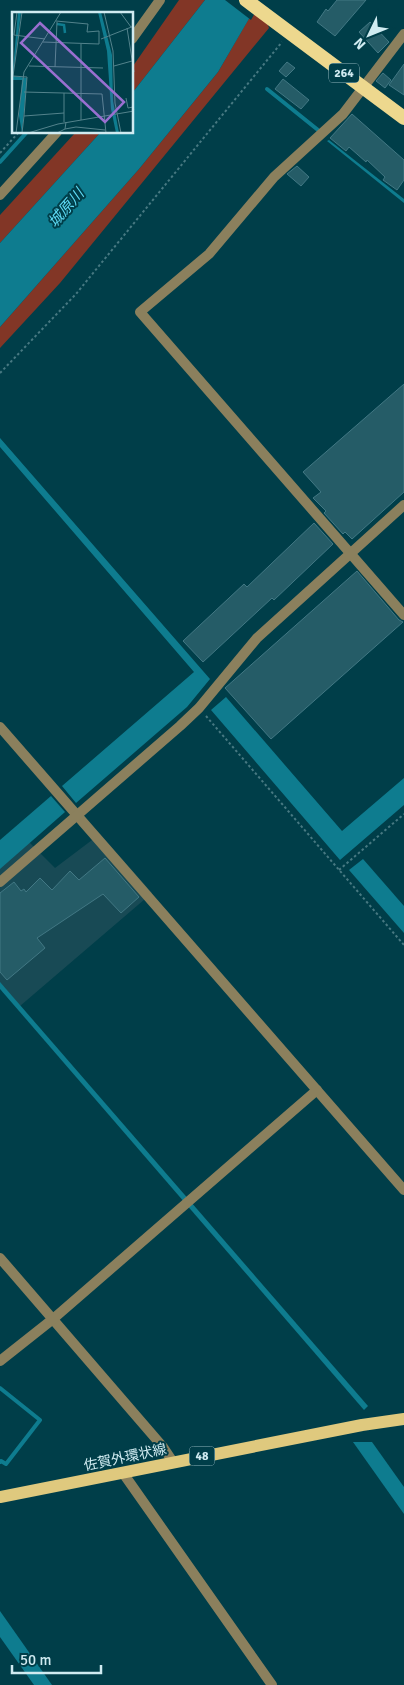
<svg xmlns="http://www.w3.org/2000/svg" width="404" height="1685" viewBox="0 0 404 1685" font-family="Signika,'Noto Sans JP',sans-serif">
<rect width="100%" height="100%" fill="#003e49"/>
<!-- built -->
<path fill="#184a55" d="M100,834L152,893L20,1006L0,983V861L26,839L55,868Z"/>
<!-- green -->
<g fill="#823626">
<path d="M179,0H205L133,92V66Z"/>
<path d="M259,1L269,28L60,283L0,348V327L139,169L218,72Z"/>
<path d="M75,133H100L0,243V215Z"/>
</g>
<!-- water -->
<g fill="#0e7c8f">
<path d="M205,0H260L218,72L139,169L0,327V243L100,133L132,132L133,92Z"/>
<path d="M329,140L404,199V203L327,141Z"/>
<path d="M0,438L210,679L187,707L76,803L62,786L194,672L0,447Z"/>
<path d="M226,697L342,831L404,778V805L340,860L211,710Z"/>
<path d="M51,796L65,812L0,869V840Z"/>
<path d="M363,859L404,906V933L349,870Z"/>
<path d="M0,982L368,1406L364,1410L0,989Z"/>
<path d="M353,1442H372L404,1487V1514Z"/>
<path d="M0,1611L52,1685H34L0,1637Z"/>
</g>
<!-- pier -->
<path fill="#003e49" d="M225,0H262L251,20Z"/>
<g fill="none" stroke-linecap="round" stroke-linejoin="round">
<!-- stream -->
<g stroke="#0e7c8f" stroke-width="4">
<path d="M267,89L318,130"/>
<path d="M0,162L27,132"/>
<path d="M0,1388L40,1420L6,1464L1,1461L0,1462"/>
</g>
</g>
<!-- building -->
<g fill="#255c67" stroke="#427884">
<path d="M337,0H366L335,36L317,22L326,9L328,11Z"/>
<path d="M370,22L389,42L378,53L359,32Z"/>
<path d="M287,62L295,68L286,77L279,71Z"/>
<path d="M404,64V95L389,85Z"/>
<path d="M383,73L391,80L385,88L376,81Z"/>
<path d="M283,79L309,100L301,109L275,89Z"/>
<path d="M352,114L404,160V180L397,190L383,180L385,177L367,160L366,162L349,147L346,151L330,138Z"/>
<path d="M297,166L309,177L301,186L287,174Z"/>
<path d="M404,384V492L352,539L345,532L343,534L324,513L326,511L313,498L321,492L303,472Z"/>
<path d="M314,523L333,544L274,600L272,598L203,662L183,641L244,584L247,587Z"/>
<path d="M357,571L399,620L403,622L271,739L225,688Z"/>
<path d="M105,858L139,897L121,913L103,894L37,938L45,948L7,980L0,972V893L14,882L21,891L24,889L26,892L40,878L52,890L70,871L79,880Z"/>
</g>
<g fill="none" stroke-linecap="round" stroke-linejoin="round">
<!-- path -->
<g stroke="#477982" stroke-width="2" stroke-dasharray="2.5 2.5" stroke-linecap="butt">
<path d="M0,153L19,132"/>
<path d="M0,373L76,294L282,42"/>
<path d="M206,716L404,945"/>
<path d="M339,870L404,814"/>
</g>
<!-- minor -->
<g stroke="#8b805d" stroke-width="10">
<path d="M404,34L343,114L274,177L209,254L140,312L404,615"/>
<path d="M132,39L160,0"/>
<path d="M0,195L57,132"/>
<path d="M0,727L404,1190"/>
<path d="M0,882L180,726L199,708L257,638L404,505"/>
<path d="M0,1258L163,1447L173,1462"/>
<path d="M0,1361L53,1319L317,1090"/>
<path d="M123,1473L272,1685"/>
</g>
<!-- primary -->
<path stroke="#dfc97e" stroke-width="12" d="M0,1497L362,1425L404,1419"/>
<!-- trunk -->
<path stroke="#edd88e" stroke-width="14" d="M246,0L404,118"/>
</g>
<g text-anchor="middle" stroke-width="4" stroke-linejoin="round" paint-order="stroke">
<!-- shield labels -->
<g fill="#003e49" stroke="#92b7bf" stroke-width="1">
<rect x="329" y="63.5" width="30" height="19" rx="4"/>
<rect x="189.5" y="1446.5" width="25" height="19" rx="4"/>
</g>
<g font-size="12" font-weight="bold" fill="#d0ebf1">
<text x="344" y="77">264</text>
<text x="202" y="1460">48</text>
</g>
<!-- street labels -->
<g font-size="14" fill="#d0ebf1" stroke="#003e49">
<text transform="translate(125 1457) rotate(-12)" y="5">佐賀外環状線</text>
</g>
<!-- water labels -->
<g font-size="15" font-style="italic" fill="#5edbf5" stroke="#003e49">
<text transform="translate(66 208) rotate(-49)" y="5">城原川</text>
</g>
</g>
<!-- overview -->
<g transform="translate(12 12)">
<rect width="121" height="121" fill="#003e49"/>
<path d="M6,0H9L1,64L15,66L10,121L7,104L10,68H0ZM86,0H89L100,43L101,89L107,121H104L99,97L95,39Z" fill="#0e7c8f"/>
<path fill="none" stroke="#0e7c8f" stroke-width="2.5" d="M45,12L52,13L53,21"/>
<path fill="none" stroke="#53838c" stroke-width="1" d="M5,0L2,23L33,27M10,0L1,64L15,65L12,104L52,101M92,0L101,39L103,91L109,121M108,0L119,15M115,16L122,60M89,27L122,14M31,30L87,32V19L75,20L76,12L44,9M69,32V108M17,54L91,56M102,54L120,49M43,55L45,10M12,80L90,82L94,121M114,86L116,96L121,95L122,98M52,110V81M53,117L64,115L93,118M4,121L12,60L49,0M10,121L12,104M16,121L46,112L122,99M45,121L53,117L54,110"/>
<path fill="#996fd0" fill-opacity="0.15" stroke="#996fd0" stroke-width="2.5" d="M28,11L112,90L93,110L9,31Z"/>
<rect width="121" height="121" fill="none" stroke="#d0ebf1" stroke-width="2.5"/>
</g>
<!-- north arrow -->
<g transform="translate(369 35) rotate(227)" stroke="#003e49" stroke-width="4" paint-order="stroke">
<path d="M0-4L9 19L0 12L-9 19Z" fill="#d0ebf1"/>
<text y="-8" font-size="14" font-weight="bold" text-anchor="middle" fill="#d0ebf1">N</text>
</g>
<!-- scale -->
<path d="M12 1665v8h89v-8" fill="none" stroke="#d0ebf1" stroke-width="2.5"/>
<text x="20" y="1665" font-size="15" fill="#d0ebf1" stroke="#003e49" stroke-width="4" paint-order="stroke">50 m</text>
</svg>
